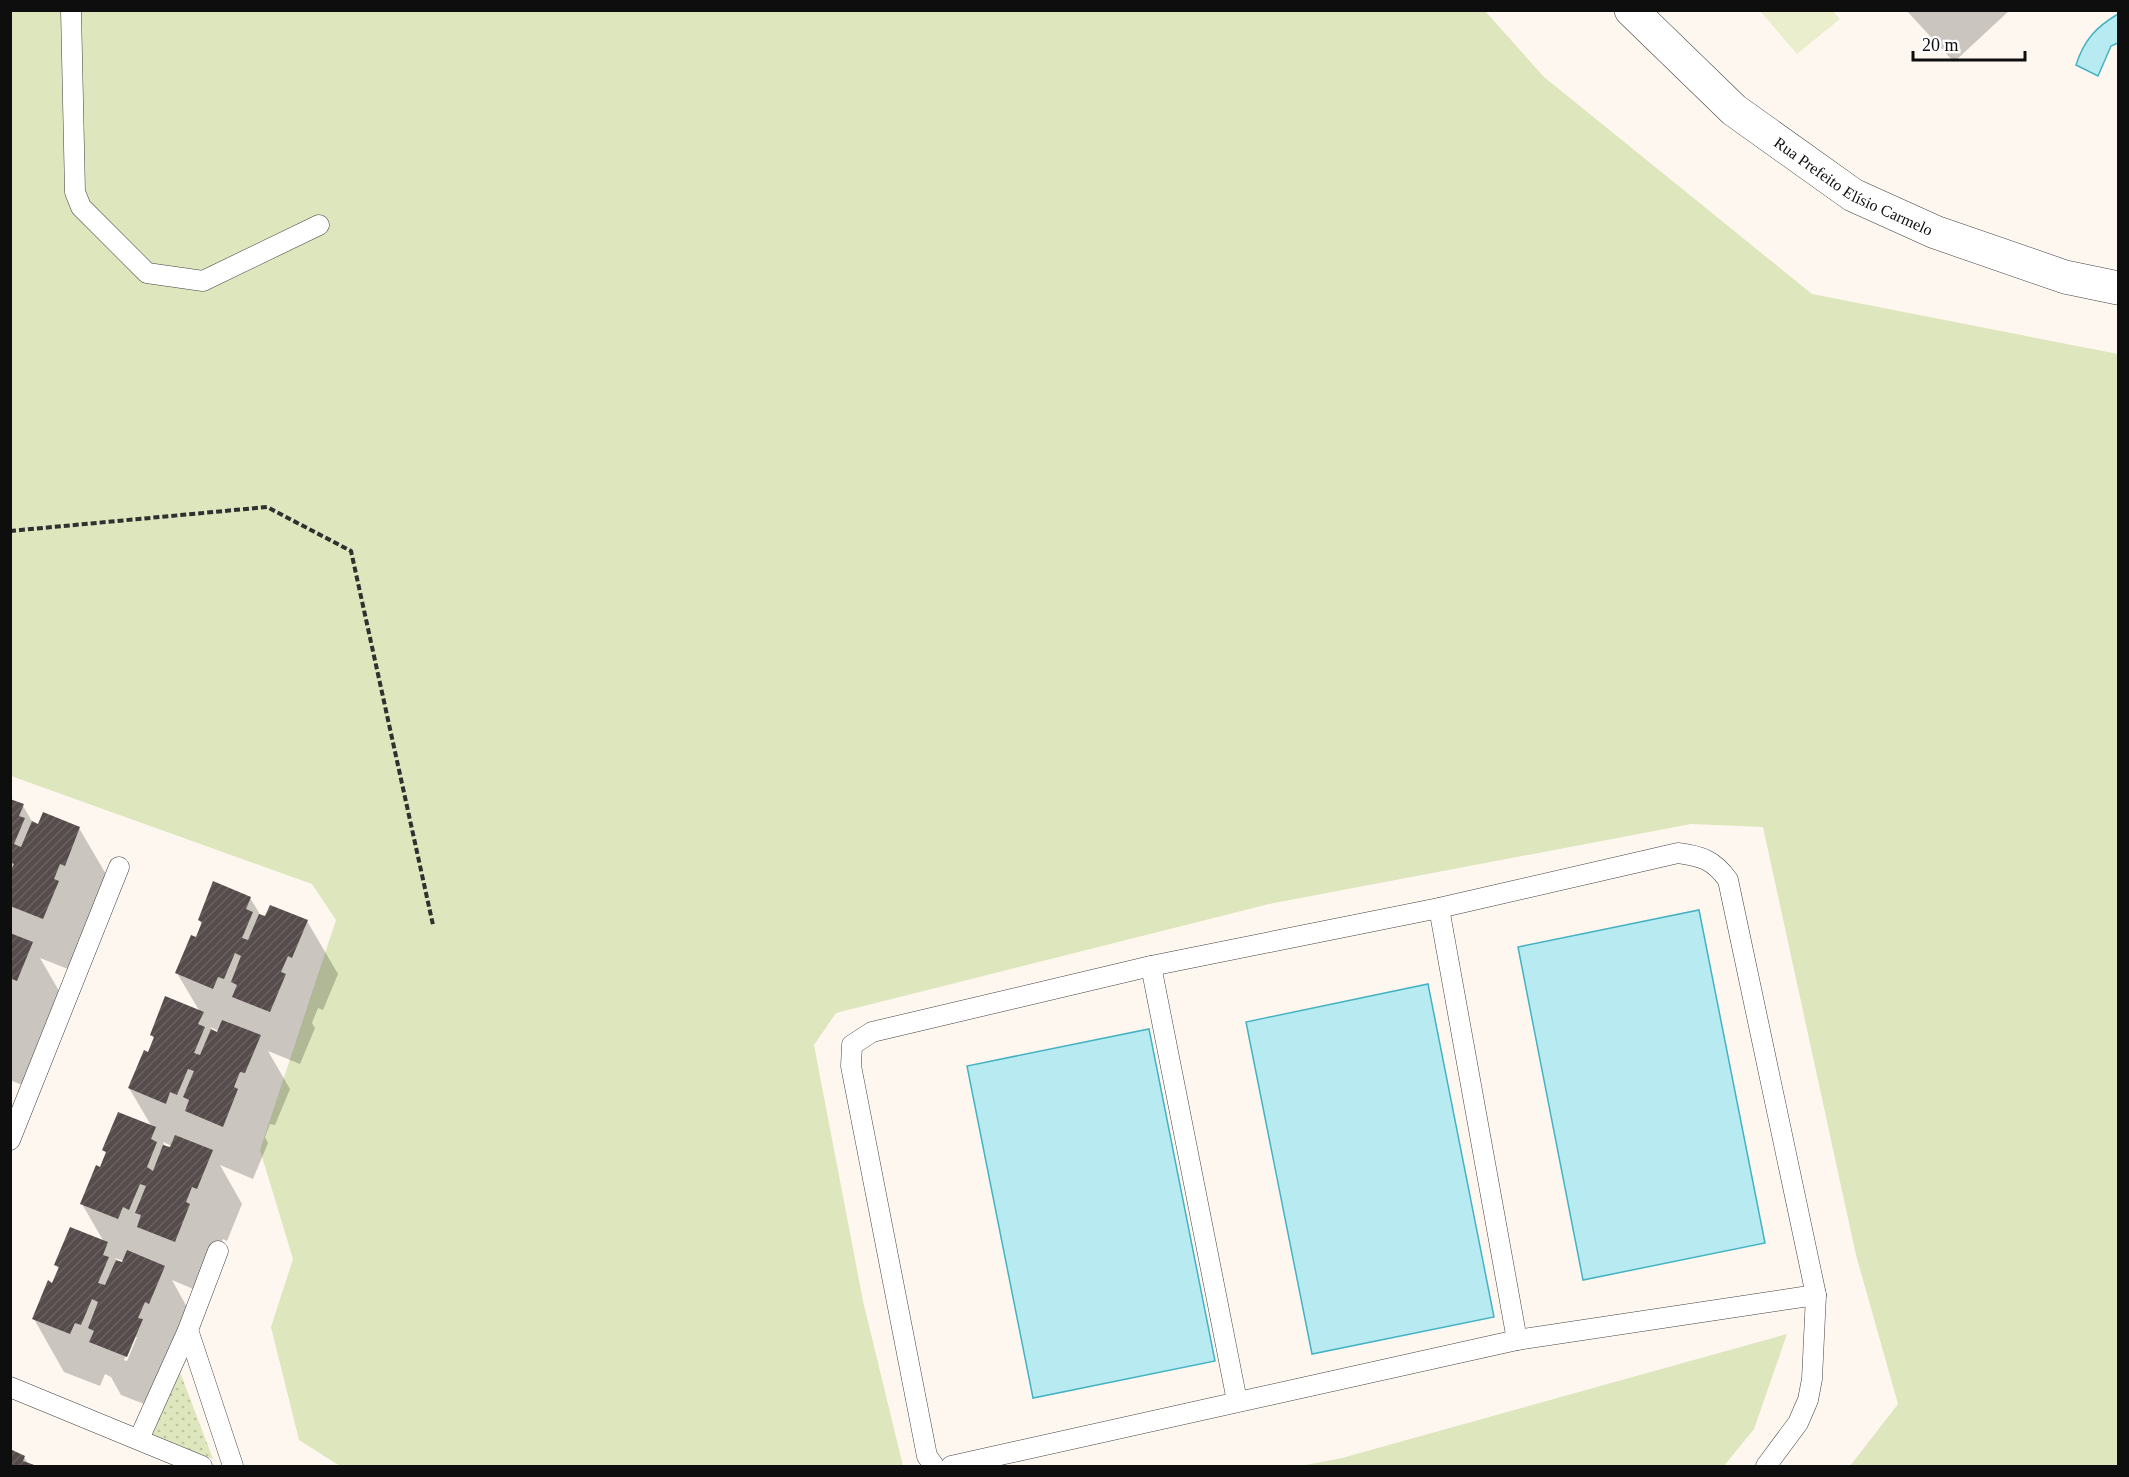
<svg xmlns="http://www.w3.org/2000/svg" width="2129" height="1477" viewBox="0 0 2129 1477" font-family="'Times New Roman',serif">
<defs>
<pattern id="park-dots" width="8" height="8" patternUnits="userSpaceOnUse" patternTransform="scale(1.5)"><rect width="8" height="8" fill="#dde6bc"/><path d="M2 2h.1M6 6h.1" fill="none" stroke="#bcc4a0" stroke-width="1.8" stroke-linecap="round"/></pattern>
<pattern id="building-hatch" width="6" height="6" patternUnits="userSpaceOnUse" patternTransform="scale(1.5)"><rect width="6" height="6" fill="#564c4b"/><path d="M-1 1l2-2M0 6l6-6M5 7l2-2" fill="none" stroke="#696161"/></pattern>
</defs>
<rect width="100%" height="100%" fill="#fef7f0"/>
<!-- grass -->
<g fill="#dde6bc">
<path d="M10,11H1485L1544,77L1812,294L2118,354V1466H1850L1898,1404L1856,1255L1763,827L1691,824L1269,904L836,1013L814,1045L863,1301L903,1466H340L299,1440L271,1327L293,1259L260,1150L336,920L312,884L11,776Z"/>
<path d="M1787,1334L1754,1429L1724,1466H1300L1342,1458Z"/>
</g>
<!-- park -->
<path fill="url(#park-dots)" d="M180,1372L213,1459L152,1435Z"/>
<!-- pitch -->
<path fill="#ebeecd" d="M1760,11H1833L1840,19L1797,54Z"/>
<!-- water -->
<g fill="#b8ebf1" stroke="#44b2c3" stroke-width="1.5">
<path d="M2118,14V43L2111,46L2098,76L2076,65C2084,40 2096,27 2118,14Z"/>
<path d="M1699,910L1765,1243L1583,1280L1518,947Z"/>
<path d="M1428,984L1494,1317L1312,1354L1246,1022Z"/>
<path d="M1149,1029L1215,1361L1033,1398L967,1066Z"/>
</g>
<!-- shadow -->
<g fill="#0003" fill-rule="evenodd">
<path d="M1906,10H2010L1954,62Z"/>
<path d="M10,801L23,806L33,823L38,826L44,814L79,828L110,881L73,971L40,958L62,996L47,1033L43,1031L37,1045L40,1050L25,1086L10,1080Z"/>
<path d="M250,898L261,916L307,921L338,974L323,1010L318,1008L312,1023L315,1028L300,1064L268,1051L290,1089L275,1125L270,1124L265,1137L268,1143L253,1179L220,1165L242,1204L227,1241L223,1239L217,1252L205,1294L172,1280L194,1320L157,1409L121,1395L111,1377L105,1374L100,1386L64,1372L34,1319L53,1285L59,1270L56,1265L104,1242L82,1204L101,1169L107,1155L104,1150L152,1127L129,1088L149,1054L155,1040L152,1035L200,1012L177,973L196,939L202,925L199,920ZM210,1027L219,1031L218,1034L213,1031ZM163,1142L172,1146L170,1149L165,1147ZM115,1258L124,1261L123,1264L118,1262ZM134,1337H137L127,1361L124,1360Z"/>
<path d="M10,1451L24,1457L29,1465L34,1466H10Z"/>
</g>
<!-- building -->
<g fill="url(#building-hatch)">
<path d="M10,799L24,804L19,816L25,818L14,844L21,847L32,821L38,824L43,812L80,827L65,866L60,864L54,879L59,881L43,919L10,906V872L14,864L10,862Z"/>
<path d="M213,881L251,897L246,909L253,912L242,938L248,940L259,914L265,916L270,905L308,920L292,958L288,956L281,972L286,974L270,1012L232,997L237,985L231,982L241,956L235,953L224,979L218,977L213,989L175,973L191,935L196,937L202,922L198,920Z"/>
<path d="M10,933L33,942L17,981L12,979L11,983Z"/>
<path d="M165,996L204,1012L198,1024L205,1027L194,1053L200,1055L211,1029L217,1032L222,1020L261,1035L245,1073L240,1072L234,1087L238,1089L223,1127L185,1111L189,1100L183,1097L194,1071L188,1069L177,1095L170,1092L166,1104L128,1088L144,1050L148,1052L154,1037L150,1035Z"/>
<path d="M118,1112L156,1127L151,1139L157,1142L147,1167L153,1171L163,1145L170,1147L175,1135L213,1150L197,1189L192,1187L186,1202L190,1204L175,1242L137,1227L141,1215L135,1213L146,1186L140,1184L129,1210L123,1207L118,1219L80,1204L96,1165L100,1167L106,1152L102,1150Z"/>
<path d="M70,1227L108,1242L103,1255L109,1257L98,1283L105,1285L116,1260L122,1262L127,1250L165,1266L149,1304L145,1302L138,1318L143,1319L127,1357L89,1342L94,1331L88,1328L98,1302L92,1299L81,1325L75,1323L70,1334L32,1319L48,1280L52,1283L59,1267L54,1265Z"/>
<path d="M10,1449L25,1456L23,1461L37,1466H10Z"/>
</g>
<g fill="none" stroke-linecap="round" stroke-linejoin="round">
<!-- lane casing -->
<g stroke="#414141" stroke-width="21">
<g id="lane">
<path d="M71,10L75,192L81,207L147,273L203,281L319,225"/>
<path d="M1439,908L1517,1340"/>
<path d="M1151,966L1237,1401"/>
<path d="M10,1140L119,867"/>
<path d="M188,1330L233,1466"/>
<path d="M10,1387L202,1466"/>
<path d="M139,1439L188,1330L218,1251"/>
<path d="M934,1466L927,1456L851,1066L852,1045L872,1032L1151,966L1439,908L1678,853C1701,856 1714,860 1728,880L1816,1295L1812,1379L1808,1400L1798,1423L1766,1466"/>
<path d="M951,1466L1517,1340L1816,1295"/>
</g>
</g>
<!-- street casing -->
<g stroke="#414141" stroke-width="34">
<g id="street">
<path id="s1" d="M1631,10L1734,110L1853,195L1935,232L2065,277L2118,288"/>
</g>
</g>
<!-- path -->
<path stroke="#303030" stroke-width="4" stroke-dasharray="6 3" stroke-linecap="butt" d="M10,531L267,507L351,551L433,925"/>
<!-- lane -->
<use href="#lane" stroke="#fff" stroke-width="20"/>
<!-- street -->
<use href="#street" stroke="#fff" stroke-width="33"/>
</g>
<g text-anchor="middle" stroke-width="6" stroke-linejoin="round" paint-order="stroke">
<!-- street labels -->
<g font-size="16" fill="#0e0e0e" stroke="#fff">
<text dy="6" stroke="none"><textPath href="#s1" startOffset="286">Rua Prefeito Elísio Carmelo</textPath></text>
</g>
</g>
<!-- border -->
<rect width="2129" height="1477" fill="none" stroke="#0e0e0e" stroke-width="24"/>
<!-- scale -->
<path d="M1913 51v9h112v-9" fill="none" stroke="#0e0e0e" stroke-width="3"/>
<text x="1922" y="51" font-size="18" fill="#0e0e0e" stroke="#ffffff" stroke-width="4.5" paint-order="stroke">20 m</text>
</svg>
